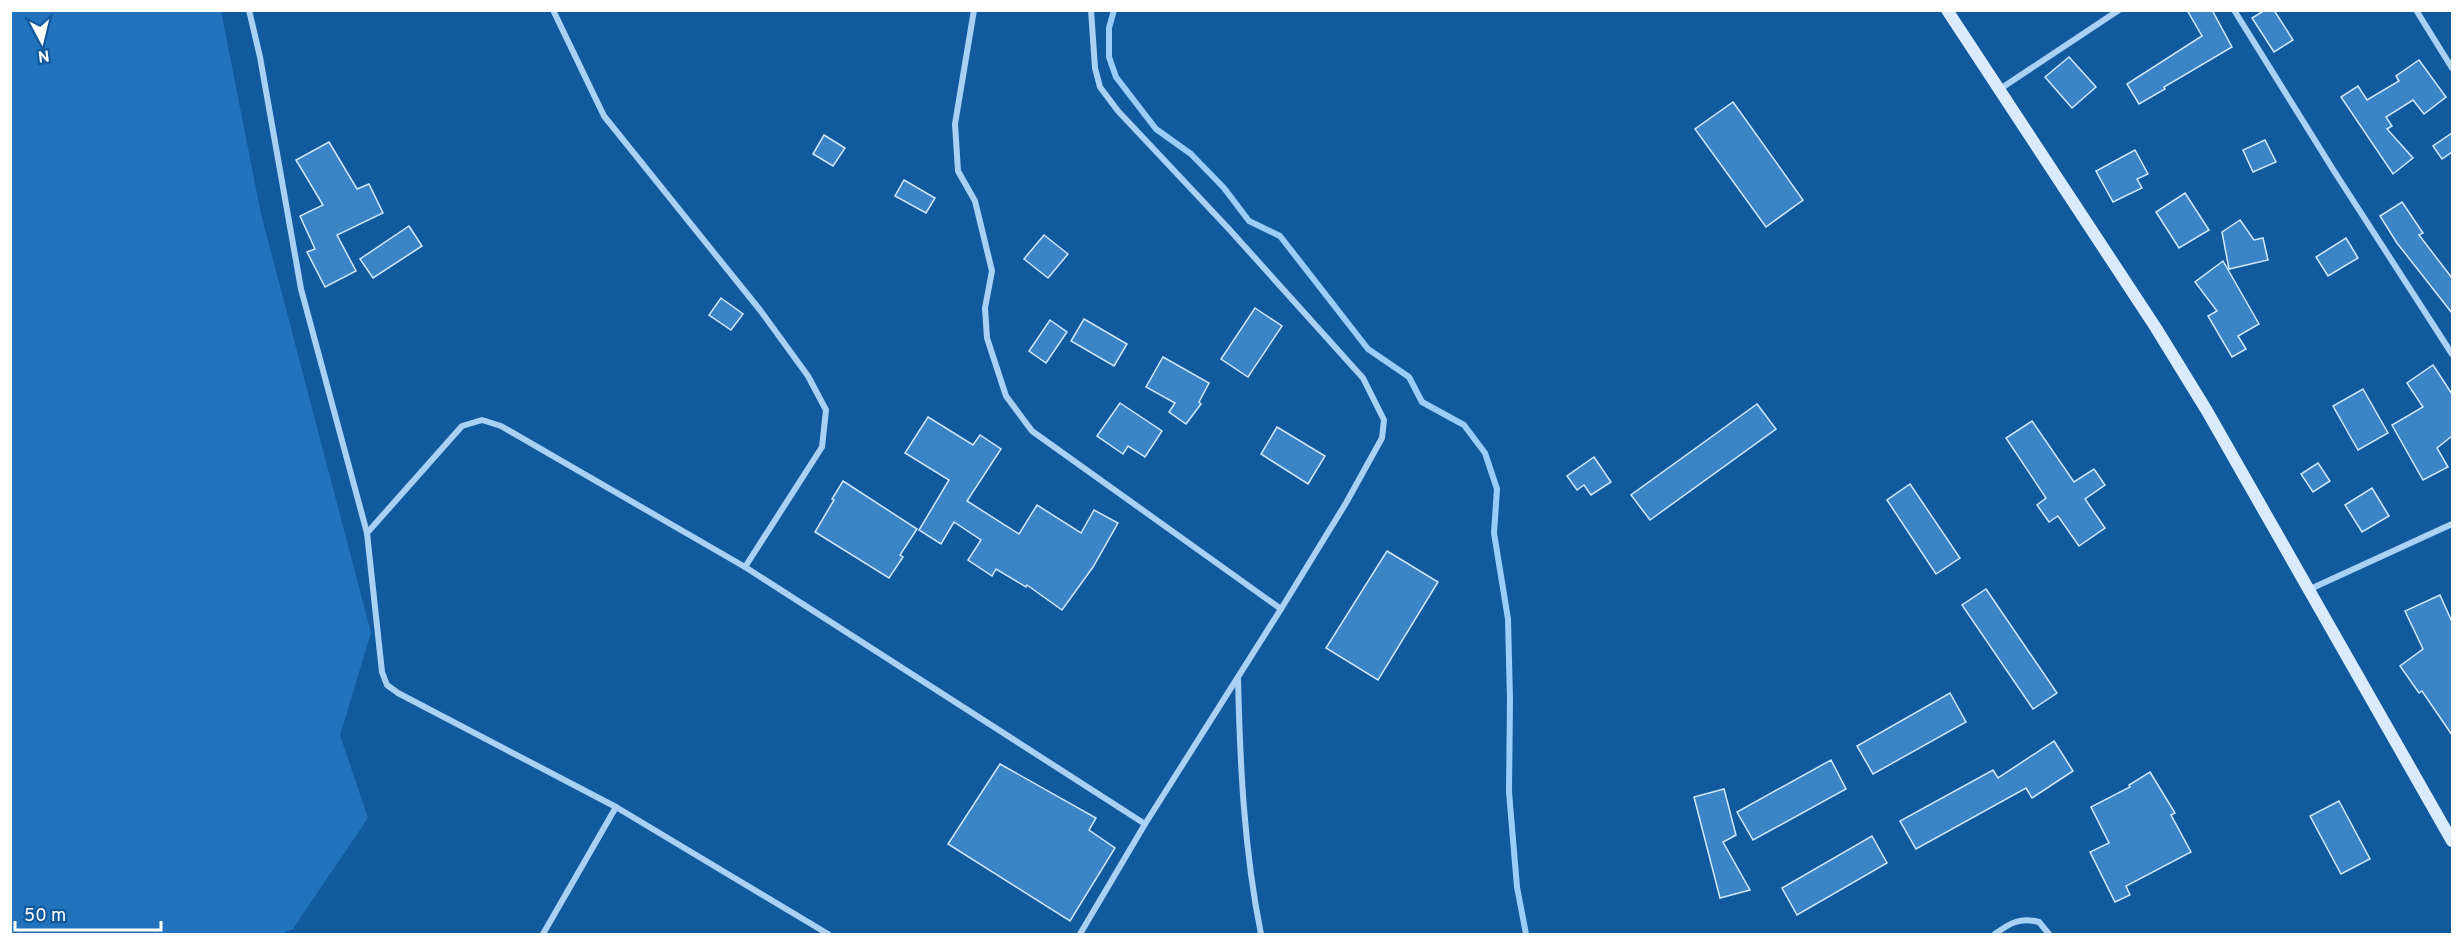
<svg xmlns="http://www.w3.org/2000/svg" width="2463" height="945" viewBox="0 0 2463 945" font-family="Overpass,sans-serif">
<rect width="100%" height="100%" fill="#125a9e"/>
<!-- green -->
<path fill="#2173bb" d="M10,11H221L261,214L371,633L340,735L368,818L293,929L281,934H11Z"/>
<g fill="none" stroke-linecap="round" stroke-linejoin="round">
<!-- stream -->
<path stroke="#9acdf7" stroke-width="6" d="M1114,10L1109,28V57L1116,77L1156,129L1191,154L1224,188L1249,221L1280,236L1368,349L1409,377L1422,402L1464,425L1485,453L1497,489L1494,533L1508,619L1510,700L1509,792L1517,887L1526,934"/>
</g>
<!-- building -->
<g fill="#3b84c5" stroke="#d1e9fe" stroke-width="1.5">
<path d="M2187,10H2212L2232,47L2164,87L2165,89L2139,104L2127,84L2202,36Z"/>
<path d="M2265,10H2274L2293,40L2274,52L2252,18Z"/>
<path d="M2069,57L2096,87L2072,108L2045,77Z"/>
<path d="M2419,60L2446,97L2424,114L2413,100L2386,117L2392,126L2387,129L2413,158L2393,174L2341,97L2358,86L2367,100L2399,81L2396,76Z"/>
<path d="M1733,102L1803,200L1766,227L1695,129Z"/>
<path d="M2452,133V152L2442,159L2433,146Z"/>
<path d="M824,135L845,148L833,166L813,154Z"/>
<path d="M2265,140L2276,162L2253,172L2243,150Z"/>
<path d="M329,142L357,189L369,184L383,213L337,235L356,271L325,287L307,252L315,249L300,216L323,205L296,160Z"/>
<path d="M2135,150L2148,174L2137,179L2142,188L2113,202L2096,171Z"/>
<path d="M904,180L935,198L926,213L895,196Z"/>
<path d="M2185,193L2209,230L2179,248L2156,212Z"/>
<path d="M2402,202L2423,233L2419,235L2452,278V313L2397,243L2380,216Z"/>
<path d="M2240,220L2254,240L2263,238L2268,260L2229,269L2222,232Z"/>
<path d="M409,226L422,246L373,278L360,259Z"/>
<path d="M1044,235L1068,254L1048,278L1024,259Z"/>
<path d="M2346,238L2358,258L2328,276L2316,257Z"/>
<path d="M2223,261L2259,324L2238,336L2246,349L2232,357L2208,316L2217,311L2195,282Z"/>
<path d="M721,298L743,314L731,330L709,315Z"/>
<path d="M1255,308L1282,326L1248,377L1221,359Z"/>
<path d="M1084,319L1127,344L1114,366L1071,341Z"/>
<path d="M1050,320L1067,332L1046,363L1029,351Z"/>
<path d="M1163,357L1209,383L1199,402L1201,404L1186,424L1169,412L1175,403L1146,387Z"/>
<path d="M2433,365L2452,394V436L2437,448L2448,467L2423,480L2392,425L2423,407L2407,383Z"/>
<path d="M2363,389L2388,433L2358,450L2333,406Z"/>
<path d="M1120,403L1162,431L1145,457L1128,446L1123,454L1097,436Z"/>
<path d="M1757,404L1776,429L1650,520L1631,495Z"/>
<path d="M928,417L973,445L980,435L1001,449L967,501L1019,534L1037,505L1081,533L1094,510L1118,523L1093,567L1062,610L1027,585L1026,587L996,569L992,576L968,560L981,540L954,522L941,544L919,530L949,480L905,453Z"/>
<path d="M2032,421L2074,482L2094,469L2105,485L2085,499L2105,528L2079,546L2058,516L2049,522L2037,505L2046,498L2006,438Z"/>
<path d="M1277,427L1325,456L1308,484L1261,454Z"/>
<path d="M1594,457L1611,482L1591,495L1584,485L1577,490L1567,476Z"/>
<path d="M2318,463L2330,481L2313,492L2301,474Z"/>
<path d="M843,481L917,529L900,555L903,557L889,578L815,532L834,500L832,499Z"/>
<path d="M1910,484L1960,558L1936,574L1887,500Z"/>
<path d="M2372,488L2389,516L2362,532L2345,505Z"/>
<path d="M1387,551L1438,582L1378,680L1326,648Z"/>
<path d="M1986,589L2057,693L2033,709L1962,605Z"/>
<path d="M2440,595L2452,622V735L2422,691L2419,693L2400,666L2423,649L2405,611Z"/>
<path d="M1950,693L1966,722L1873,774L1857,746Z"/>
<path d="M2054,741L2073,771L2032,798L2026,788L1916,849L1900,821L1993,770L1998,778Z"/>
<path d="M1831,760L1846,789L1753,840L1737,812Z"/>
<path d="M1000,764L1096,818L1089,830L1115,848L1070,921L948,844Z"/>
<path d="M2150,772L2175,813L2171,815L2191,852L2126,886L2130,895L2115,902L2090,852L2109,843L2091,807L2130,787L2129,785Z"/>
<path d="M1724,789L1736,835L1723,842L1750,890L1720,898L1694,797Z"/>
<path d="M2339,801L2370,859L2341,874L2310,816Z"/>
<path d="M1872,836L1887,863L1797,915L1782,888Z"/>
</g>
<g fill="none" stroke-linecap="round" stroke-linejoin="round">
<!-- street -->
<g stroke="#a9d1f4" stroke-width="6">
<path d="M249,10L260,57L301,289L367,533L382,672L387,685L398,693L616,807L828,934"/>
<path d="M553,10L604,116L760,310L808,376L826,410L822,447L745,567"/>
<path d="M974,10L955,124L958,171L975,201L992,271L985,308L987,338L1006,396L1032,431L1281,609"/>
<path d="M2234,10L2334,171L2452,354"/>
<path d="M2416,10L2452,68"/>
<path d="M2000,89L2119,10"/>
<path d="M367,533L462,426L482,420L501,426L745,567L1145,824"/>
<path d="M2308,590L2452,524"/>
<path d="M1238,678C1240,764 1244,850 1261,934"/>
<path d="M543,934L616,807"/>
<path d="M1080,934L1145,824L1281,609L1346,503L1382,438L1384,420L1363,378L1228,228L1118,111L1100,87L1095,68L1091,10"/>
<path d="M1995,934C2010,923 2020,917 2039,922L2049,934"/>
</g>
<!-- secondary -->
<path stroke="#d9ebfd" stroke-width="12" d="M1947,10L2156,328L2207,411L2452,841"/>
</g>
<!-- border -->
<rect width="2463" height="945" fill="none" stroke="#ffffff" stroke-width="24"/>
<!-- north arrow -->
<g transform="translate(42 42) rotate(173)" stroke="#125a9e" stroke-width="4.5" paint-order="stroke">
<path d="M0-4.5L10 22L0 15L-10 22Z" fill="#ffffff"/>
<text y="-9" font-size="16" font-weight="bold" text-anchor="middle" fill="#ffffff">N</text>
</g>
<!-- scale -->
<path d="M15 921v9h146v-9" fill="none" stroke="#ffffff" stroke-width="3"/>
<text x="24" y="921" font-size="18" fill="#ffffff" stroke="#125a9e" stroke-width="4.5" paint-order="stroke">50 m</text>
</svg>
